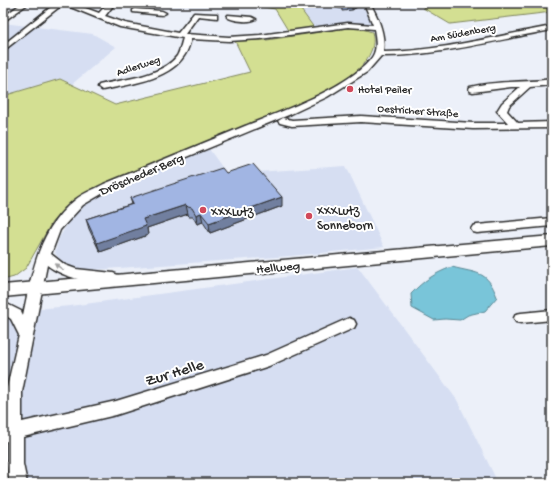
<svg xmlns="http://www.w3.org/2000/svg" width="555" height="486" viewBox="0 0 555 486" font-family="'Gochi Hand',sans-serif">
<rect width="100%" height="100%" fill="#ecf0f9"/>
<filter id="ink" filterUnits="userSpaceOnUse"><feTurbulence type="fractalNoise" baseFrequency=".025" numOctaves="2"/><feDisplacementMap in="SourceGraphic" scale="8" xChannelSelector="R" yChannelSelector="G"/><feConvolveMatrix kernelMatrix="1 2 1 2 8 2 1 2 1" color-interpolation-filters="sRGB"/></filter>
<g filter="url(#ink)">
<!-- built -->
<g fill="#d6def2">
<path d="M296,3H367L375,26L315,29Z"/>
<path d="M3,23L93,34L116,47L71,85L60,79L3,96Z"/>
<path d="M209,149L227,174L346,166L384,247L291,256L91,270L73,268L62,262L55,253L59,238L75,212L92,198Z"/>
<path d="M358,267L457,400L498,483H3V312L70,306Z"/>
</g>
<!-- green -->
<g fill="#d3df92" stroke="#7f855e">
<path d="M265,3H296L315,29L289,32L275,9L263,7Z"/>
<path d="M460,3H552V12L450,24L423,8L431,5Z"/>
<path d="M347,28H359L372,32C383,70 314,98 288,109L100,185L68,205L52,222L26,268L14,277L3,280V96L60,79L115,105L250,72L235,41L267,40Z"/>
</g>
<!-- water -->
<path fill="#79c5d9" stroke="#5a8793" d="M452,267C478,274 487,270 497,297L485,311L468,315L460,320L445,319L434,320L412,308L411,294C423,281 435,273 452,267Z"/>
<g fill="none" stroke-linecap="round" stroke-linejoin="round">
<!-- minor casing -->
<g stroke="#2b2b2b" stroke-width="3">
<g id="minor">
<path d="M22,3H29L3,22V17Z"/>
<path d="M56,3H72L99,13L108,3H115L105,16L125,23L178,33L194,13L214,14H217V18L198,16L185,34L229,37L260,35L348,23L373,25L364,3H370C378,17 386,35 383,52C441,51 496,36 552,26V30C495,40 439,56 381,56L367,72L327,97L291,114L112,188L83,205L60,230L51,254L65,265L76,269L113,273L118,275L119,278L118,281L113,283C89,281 67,280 47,265L22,392V422L116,401L266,355L349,318L354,320L356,324L354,328L269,366L116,415L23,437V464L27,483H9L7,464V441L3,442V426H6V392L19,335L11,319L3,314V302L21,311L23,315C32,273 39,228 75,200C83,193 95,189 104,184C151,165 198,145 245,126C280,112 345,89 370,60C378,51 376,40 374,29L348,27L260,39L229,41L191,39C189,45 188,51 184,56C169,80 127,85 102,90L98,87L99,85C123,79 161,77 177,56C180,51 181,44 183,38L120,27L63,4L3,51V45Z"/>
<path d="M135,9L162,11L166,13L162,15L133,12V10Z"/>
<path d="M228,15L252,17L256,19C250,23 233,21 227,17Z"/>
<path d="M552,79V85L530,87L509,106L507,111L518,123L552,122V128L473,129L361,122L292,126L280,123L278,121L283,118L292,120L361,116L473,123H508L497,111L502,103L520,87H511L473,92L470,91L469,89L470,87C497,80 525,83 552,79Z"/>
<path d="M552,218V226L477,233L473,232L471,229L473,226L477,225Z"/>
<path d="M552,310V320L521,323L516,322L514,318L516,314L521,313Z"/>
</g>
</g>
<!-- tertiary casing -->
<g stroke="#2b2b2b" stroke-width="3">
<path id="tertiary" d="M552,236V246L3,297V285Z"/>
</g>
<!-- minor -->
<use href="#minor" fill="#fff" fill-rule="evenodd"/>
<!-- tertiary -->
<use href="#tertiary" fill="#fff" fill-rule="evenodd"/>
</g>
<!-- wall -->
<g fill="#8a9cc3" stroke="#2b2b2b">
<path d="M329,3H358L357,7L352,10L342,11V9L328,5Z"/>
<path d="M226,173L282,206L210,233L203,222L197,224L193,217H189L188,214L147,228L148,235L100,252L89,229L86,219L132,204L130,198Z"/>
</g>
<!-- shaded-wall -->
<g fill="#717f9f" stroke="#2b2b2b">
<path d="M358,3L357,7L352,10V6Z"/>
<path d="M282,197V206L210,233L209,223Z"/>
<path d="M186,205L188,214L147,228L148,235L100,252L97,243L143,219Z"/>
<path d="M201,213L203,222L197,224L196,215Z"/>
</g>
<!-- building -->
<g fill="#a1b5e3" stroke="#2b2b2b">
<path d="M336,3H357L352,6L342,7L343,5Z"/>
<path d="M253,164L282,197L209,223L201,213L196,215L192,208L188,207L186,205L143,219L146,226L97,243L86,219L133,204L130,198L222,168L226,173Z"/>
</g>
<!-- one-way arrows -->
<defs><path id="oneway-solid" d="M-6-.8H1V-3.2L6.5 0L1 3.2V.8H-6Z"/></defs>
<use fill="#a0a0a0" href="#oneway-solid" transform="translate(59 267) rotate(-146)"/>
</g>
<!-- markers -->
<g fill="#d1495b" stroke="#fff" stroke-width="1.5">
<circle cx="350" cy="89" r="4"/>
<circle cx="203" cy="210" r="4"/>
<circle cx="309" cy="216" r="4"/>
</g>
<g text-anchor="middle" stroke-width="4" stroke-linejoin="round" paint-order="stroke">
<!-- far-street labels -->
<g font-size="11" fill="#2b2b2b" stroke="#fff">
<text transform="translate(463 32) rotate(-10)" y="4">Am Südenberg</text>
<text transform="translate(138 65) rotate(-18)" y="4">Adlerweg</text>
<text transform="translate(418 110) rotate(4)" y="4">Oestricher Straße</text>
</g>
<!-- far-poi labels -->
<g font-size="11" fill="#2b2b2b" stroke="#fff" text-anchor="start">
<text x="358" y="93">Hotel Peiler</text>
</g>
<!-- street labels -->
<g font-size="13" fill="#2b2b2b" stroke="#fff">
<text transform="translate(141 173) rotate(-23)" y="5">Dröscheder Berg</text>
<text transform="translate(278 266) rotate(-5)" y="5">Hellweg</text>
</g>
<!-- poi labels -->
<g font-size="13" fill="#2b2b2b" stroke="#fff" text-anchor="start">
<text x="317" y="214">XXXLutz<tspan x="317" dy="15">Sonneborn</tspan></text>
<text x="211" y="215">XXXLutz</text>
</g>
<!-- near-street labels -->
<g font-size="16" fill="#2b2b2b" stroke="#fff">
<text transform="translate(174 371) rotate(-17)" y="6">Zur Helle</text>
</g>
</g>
<!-- margin -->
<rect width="555" height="486" fill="none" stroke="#fff" stroke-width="16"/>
<rect x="8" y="8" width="539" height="470" fill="none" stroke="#2b2b2b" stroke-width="1.5" filter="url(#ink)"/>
</svg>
